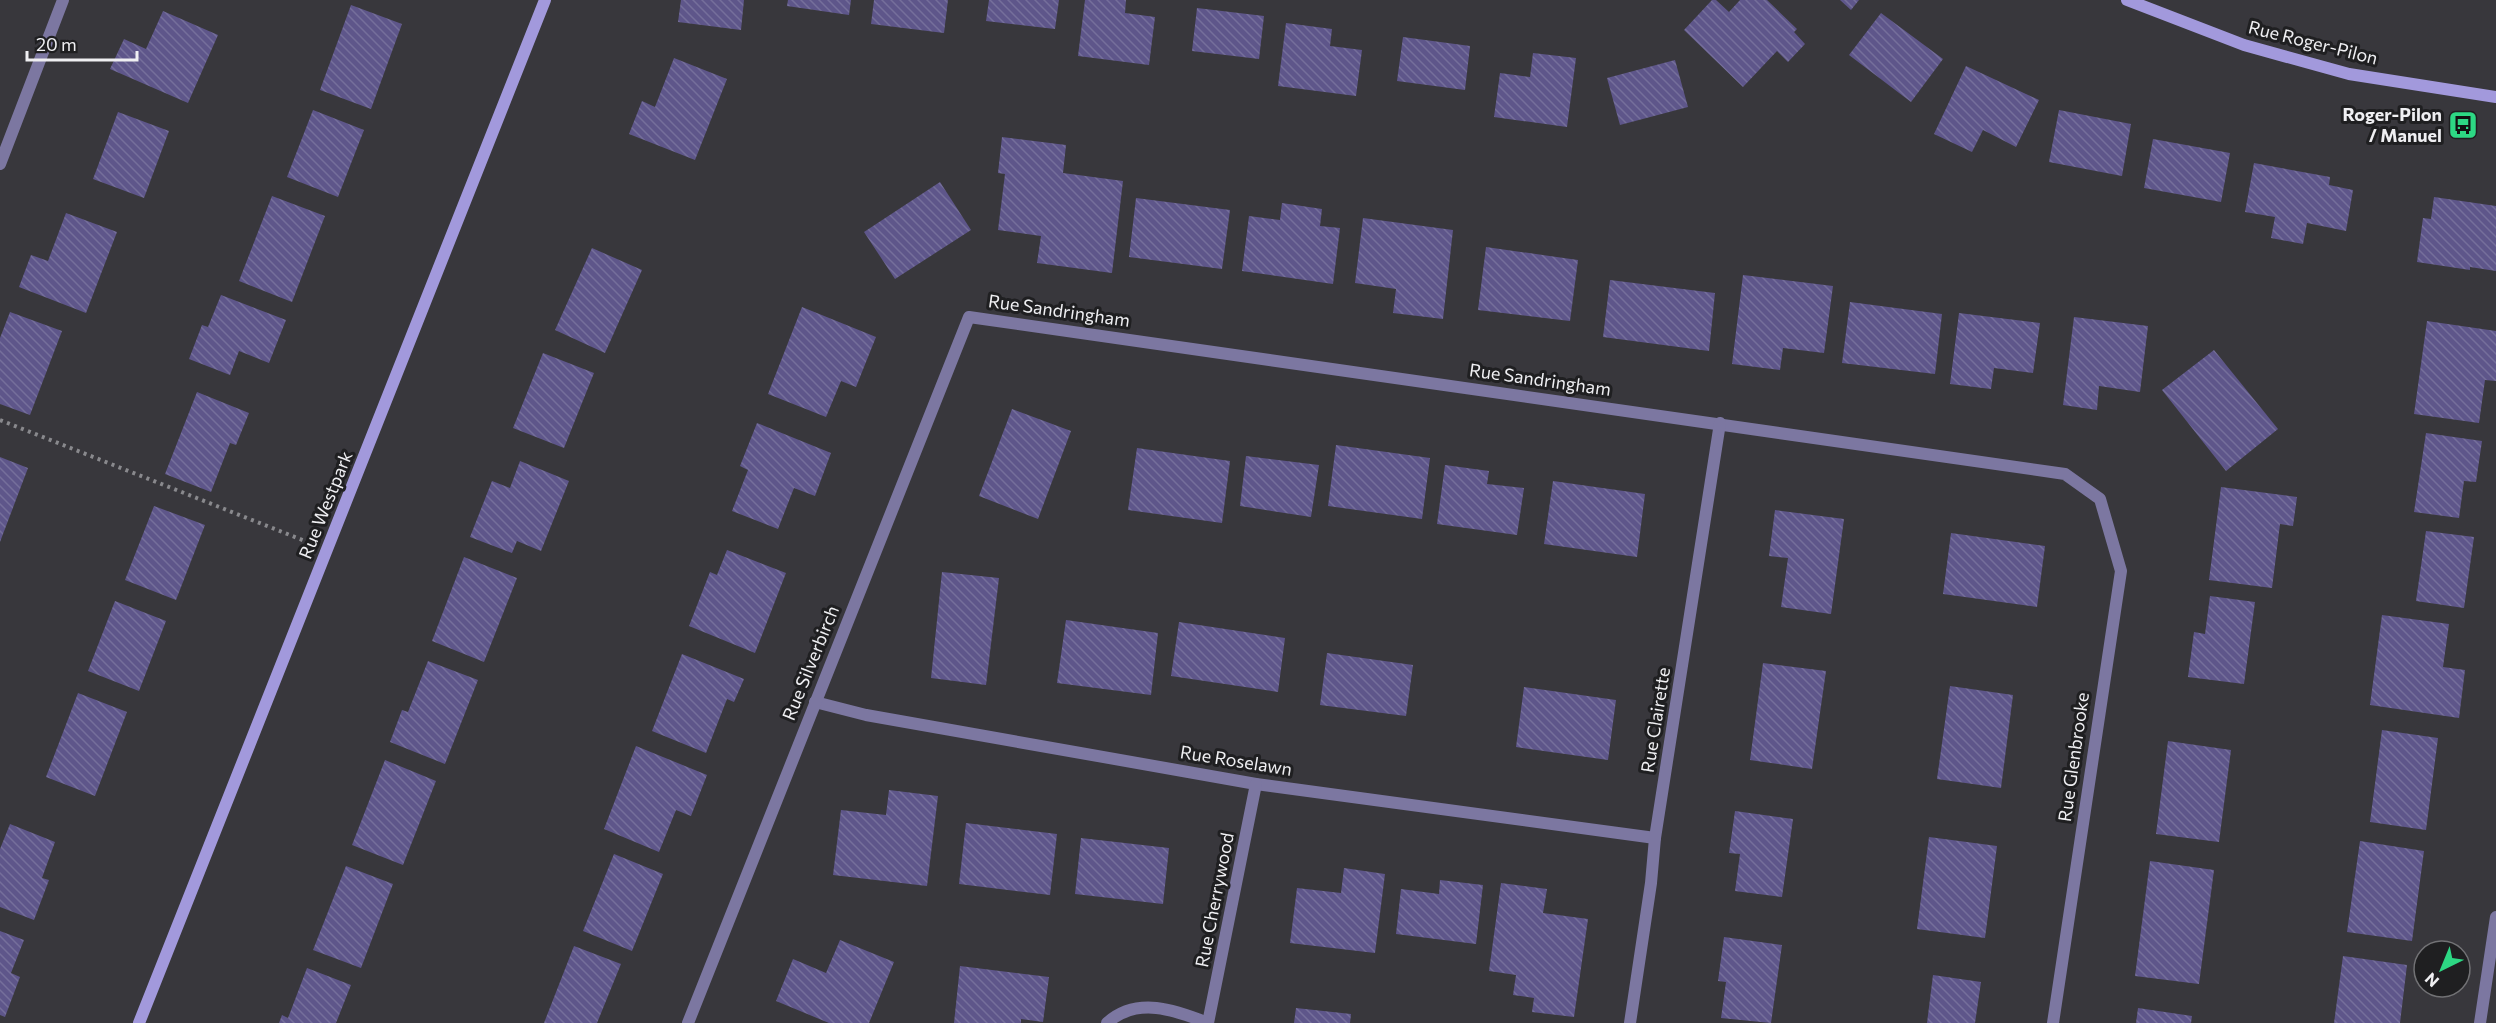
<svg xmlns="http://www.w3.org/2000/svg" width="2496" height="1023" viewBox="0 0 2496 1023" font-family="Commissioner,sans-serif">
<defs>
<pattern id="building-back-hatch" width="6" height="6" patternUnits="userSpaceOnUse" patternTransform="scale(1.5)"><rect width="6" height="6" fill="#5e568a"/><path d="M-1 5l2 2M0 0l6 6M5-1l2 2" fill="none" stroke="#756f9b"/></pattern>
</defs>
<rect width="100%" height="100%" fill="#38373c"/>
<!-- building -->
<g fill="url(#building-back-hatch)">
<path d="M681,0H744L741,30L678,22Z"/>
<path d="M788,0H851L849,15L787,6Z"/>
<path d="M874,0H948L944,33L871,24Z"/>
<path d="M989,0H1059L1055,29L986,21Z"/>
<path d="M1085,0H1126L1125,13L1155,17L1149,65L1078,56Z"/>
<path d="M1712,0H1716L1729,12L1740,0H1767L1797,29L1794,32L1805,44L1788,62L1777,51L1743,87L1684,30Z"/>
<path d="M1840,0H1859L1851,10Z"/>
<path d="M351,5L402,24L371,109L320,90Z"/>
<path d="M1197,8L1264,16L1259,59L1192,51Z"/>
<path d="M163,11L218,35L188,103L110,69L124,39L146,49Z"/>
<path d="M1881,13L1943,59L1911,102L1849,55Z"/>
<path d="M1286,23L1332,29L1330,46L1362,50L1356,96L1278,86Z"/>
<path d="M1403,37L1470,46L1465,90L1397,81Z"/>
<path d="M1533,53L1576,58L1567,127L1494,117L1500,73L1530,77Z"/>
<path d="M674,58L727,79L695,160L629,134L642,101L655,107Z"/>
<path d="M1675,60L1688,107L1620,125L1607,78Z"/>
<path d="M1966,66L2039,100L2016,147L1983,130L1972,152L1934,134Z"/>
<path d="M313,110L364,130L338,197L287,177Z"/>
<path d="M2059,110L2131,124L2122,176L2049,162Z"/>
<path d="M118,112L169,131L144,198L93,179Z"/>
<path d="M1002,137L1066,145L1063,173L1123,181L1112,273L1037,263L1041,236L998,230L1005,174L998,173Z"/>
<path d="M2153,139L2230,153L2221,202L2144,188Z"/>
<path d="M2254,163L2330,177L2329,185L2353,190L2346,231L2307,223L2303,244L2271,238L2275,217L2245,212Z"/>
<path d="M940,182L971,230L895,279L864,232Z"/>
<path d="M272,196L325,216L292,302L239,281Z"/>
<path d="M2434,197L2496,206V271L2470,267V270L2417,262L2423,218L2431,219Z"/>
<path d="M1136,198L1230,210L1222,269L1129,257Z"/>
<path d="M1282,203L1322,209L1320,226L1340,228L1333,284L1242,271L1249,216L1280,220Z"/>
<path d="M66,213L117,232L86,313L19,287L31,255L48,261Z"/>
<path d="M1363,218L1453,230L1443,319L1393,313L1396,289L1355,283Z"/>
<path d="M1486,247L1578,260L1570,321L1478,310Z"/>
<path d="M592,248L642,270L605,353L555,330Z"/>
<path d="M1743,275L1833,286L1824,353L1783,348L1780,370L1732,364Z"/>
<path d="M1610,280L1715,293L1709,351L1603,337Z"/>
<path d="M221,295L286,320L269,363L239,351L230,375L189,359L202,325L208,327Z"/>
<path d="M1850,302L1942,314L1935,374L1842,363Z"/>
<path d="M802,307L876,337L856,387L841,381L826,417L768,394Z"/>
<path d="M10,312L62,331L30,415L0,404V338Z"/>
<path d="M1959,313L2040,323L2033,373L1994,368L1991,389L1950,384Z"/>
<path d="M2074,317L2148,326L2140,392L2099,386L2097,410L2063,405Z"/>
<path d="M2427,321L2496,331V381L2485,380L2479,423L2414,414Z"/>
<path d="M2214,350L2278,429L2226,471L2162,390Z"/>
<path d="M543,353L594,373L564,448L513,428Z"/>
<path d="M197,392L249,413L236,445L230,443L211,492L165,474Z"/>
<path d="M1012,409L1071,431L1038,519L979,496Z"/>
<path d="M757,423L831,453L815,496L794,488L778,529L732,511L748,470L740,466Z"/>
<path d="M2426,433L2482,441L2476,482L2464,481L2459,518L2414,512Z"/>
<path d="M1336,445L1430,458L1422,519L1328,506Z"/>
<path d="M1137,448L1230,461L1222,523L1128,510Z"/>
<path d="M1246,456L1319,465L1311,517L1240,506Z"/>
<path d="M0,457L28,468L0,542Z"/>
<path d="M520,461L569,481L541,551L517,541L512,553L470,537L492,481L510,488Z"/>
<path d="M1445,465L1489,471L1487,484L1524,488L1517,535L1437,524Z"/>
<path d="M1553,481L1645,494L1637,557L1544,544Z"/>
<path d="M2221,487L2297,497L2293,526L2280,524L2272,588L2209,580Z"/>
<path d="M154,506L205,525L176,600L125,580Z"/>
<path d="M1775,510L1844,519L1831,614L1781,607L1788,558L1769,556Z"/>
<path d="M2426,531L2474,537L2464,608L2416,601Z"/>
<path d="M1951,533L2045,546L2037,607L1943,594Z"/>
<path d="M727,550L786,573L755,653L689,626L710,572L717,575Z"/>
<path d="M464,557L517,578L484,662L432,641Z"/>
<path d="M942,572L999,578L986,685L931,678Z"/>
<path d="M2210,596L2255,602L2244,684L2188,677L2194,632L2205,634Z"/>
<path d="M115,601L166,621L139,691L88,671Z"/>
<path d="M2382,615L2449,624L2443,667L2465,670L2459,718L2370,705Z"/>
<path d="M1066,620L1158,633L1151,695L1057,683Z"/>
<path d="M1179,622L1285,638L1278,692L1171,676Z"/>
<path d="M1327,653L1413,665L1406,716L1320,705Z"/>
<path d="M682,654L744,679L734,702L727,699L706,753L652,731Z"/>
<path d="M428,661L478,680L445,764L390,742L402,710L408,712Z"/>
<path d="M1763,663L1826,671L1812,769L1750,760Z"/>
<path d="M1950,686L2013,695L2001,788L1937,779Z"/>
<path d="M1524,687L1616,700L1608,760L1516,747Z"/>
<path d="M78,693L127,712L95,796L46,777Z"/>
<path d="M2382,730L2438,738L2426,830L2370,822Z"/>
<path d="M2168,741L2231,750L2219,842L2156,834Z"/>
<path d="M636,746L707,775L691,816L676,810L659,852L604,829Z"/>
<path d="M385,760L436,781L403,865L352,845Z"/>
<path d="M889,790L938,796L927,886L833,875L841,810L886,815Z"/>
<path d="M1735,811L1793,819L1782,897L1735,891L1740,854L1729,853Z"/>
<path d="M966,823L1057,834L1050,895L959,884Z"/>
<path d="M10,824L55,842L42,878L49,880L34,920L0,907V849Z"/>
<path d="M1929,837L1997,846L1985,938L1917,929Z"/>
<path d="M1081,838L1169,848L1163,904L1075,894Z"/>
<path d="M2360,841L2424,851L2412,941L2347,932Z"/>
<path d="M614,854L663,874L632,951L583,931Z"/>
<path d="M2150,861L2214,870L2199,984L2135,976Z"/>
<path d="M346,866L393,884L361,968L313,950Z"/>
<path d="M1344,868L1385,874L1375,953L1290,943L1297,888L1341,893Z"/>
<path d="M1440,880L1483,885L1476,944L1396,934L1401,889L1439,894Z"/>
<path d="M1501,883L1547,889L1543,913L1588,919L1574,1017L1532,1012L1534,998L1513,995L1516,975L1489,971Z"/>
<path d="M0,931L24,940L11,973L20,977L5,1017L0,1015Z"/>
<path d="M1724,937L1782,945L1771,1023L1721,1018L1726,982L1718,981Z"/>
<path d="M840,940L894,962L869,1023H829L776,1001L793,959L826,973Z"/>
<path d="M574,946L621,964L597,1023H544Z"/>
<path d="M2343,956L2407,965L2400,1023H2334Z"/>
<path d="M960,966L1049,977L1043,1022L1021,1019V1023H954Z"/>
<path d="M307,968L351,985L336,1023H279L282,1015L288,1018Z"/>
<path d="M1933,975L1981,982L1975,1023H1927Z"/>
<path d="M1296,1008L1351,1014L1350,1023H1294Z"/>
<path d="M2138,1008L2192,1016L2191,1023H2136Z"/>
</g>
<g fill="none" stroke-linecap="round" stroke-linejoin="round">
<!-- path -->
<path stroke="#89898d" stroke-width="4" stroke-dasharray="3 4.5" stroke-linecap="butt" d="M0,420L305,541"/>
<!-- street -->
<g stroke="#7c77a1" stroke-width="12">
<path d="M0,164L63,0"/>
<path d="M815,702L866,715L1256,784L1655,838"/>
<path d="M688,1023L969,317L2065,474L2100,499L2121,571L2053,1023"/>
<path d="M1107,1023C1137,996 1175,1010 1208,1023"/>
<path d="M1208,1023L1256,784"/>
<path d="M1630,1023L1651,883L1655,838L1720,423"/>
<path d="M2480,1023L2496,917"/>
</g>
<!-- secondary -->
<g stroke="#a299dc" stroke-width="12">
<path d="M2127,0L2244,45L2349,74L2496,97"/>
<path d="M139,1023L545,0"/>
</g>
</g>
<!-- icons -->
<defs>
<g id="bus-square" transform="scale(1.5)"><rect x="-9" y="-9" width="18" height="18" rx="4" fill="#2dd884" stroke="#1f1f21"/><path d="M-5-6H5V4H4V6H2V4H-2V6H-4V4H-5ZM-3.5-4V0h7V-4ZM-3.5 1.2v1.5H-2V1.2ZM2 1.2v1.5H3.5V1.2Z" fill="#111"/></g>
</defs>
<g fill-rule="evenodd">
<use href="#bus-square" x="2463" y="125"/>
</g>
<g text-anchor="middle" stroke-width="6" stroke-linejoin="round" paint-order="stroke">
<!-- street labels -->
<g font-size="18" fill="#efeff2" stroke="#1f1f21">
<text transform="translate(2313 43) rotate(14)" y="6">Rue Roger-Pilon</text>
<text transform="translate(1059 311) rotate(8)" y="6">Rue Sandringham</text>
<text transform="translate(1540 380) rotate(8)" y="6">Rue Sandringham</text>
<text transform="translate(326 505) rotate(-68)" y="6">Rue Westpark</text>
<text transform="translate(811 663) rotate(-68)" y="6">Rue Silverbirch</text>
<text transform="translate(1656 720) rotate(-81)" y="6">Rue Clairette</text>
<text transform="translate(2074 757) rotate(-82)" y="6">Rue Glenbrooke</text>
<text transform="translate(1236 761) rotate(9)" y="6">Rue Roselawn</text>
<text transform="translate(1215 900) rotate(-79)" y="6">Rue Cherrywood</text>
</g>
<!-- poi labels -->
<g font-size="18" font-weight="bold" fill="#efeff2" stroke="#1f1f21" text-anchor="end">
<text x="2442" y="121">Roger-Pilon<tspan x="2442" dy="21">/ Manuel</tspan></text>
</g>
</g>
<!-- north arrow -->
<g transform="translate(2442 969) rotate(223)"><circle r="28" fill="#1f1f21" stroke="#727275" stroke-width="1.5"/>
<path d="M0-4.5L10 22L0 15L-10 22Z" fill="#2dd884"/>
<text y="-9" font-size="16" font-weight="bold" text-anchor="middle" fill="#efeff2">N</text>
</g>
<!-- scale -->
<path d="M27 51v9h110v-9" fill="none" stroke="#efeff2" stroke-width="3"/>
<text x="36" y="51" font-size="18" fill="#efeff2" stroke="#1f1f21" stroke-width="4.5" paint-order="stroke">20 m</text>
</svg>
